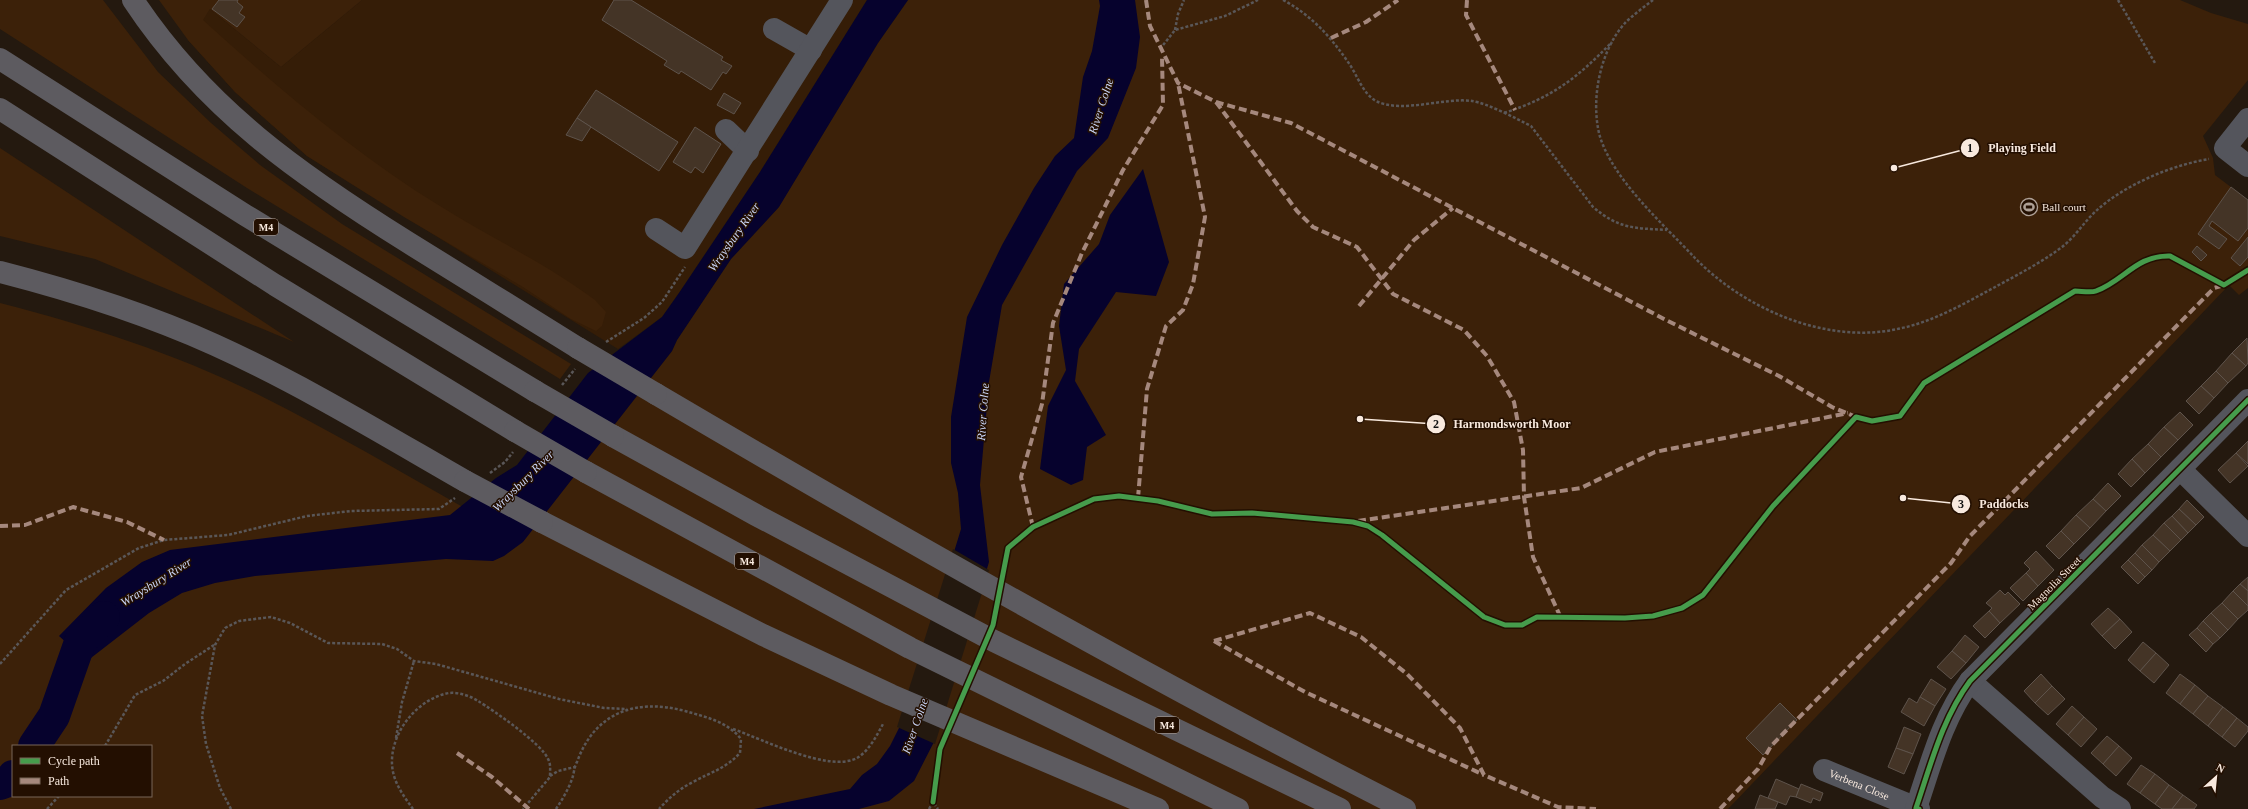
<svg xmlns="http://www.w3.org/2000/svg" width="2248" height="809" viewBox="0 0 2248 809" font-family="Georgia,serif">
<rect width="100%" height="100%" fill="#24190f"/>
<!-- built -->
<path fill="#351d07" d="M362,0H867L760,172L679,293L662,317L618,349L307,156L235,92L188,40L210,9L281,67Z"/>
<!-- green -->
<g fill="#3c2109" fill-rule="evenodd">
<path d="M0,0H103L158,72L211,123L260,165L342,224L571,364L560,379L247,188L0,29Z"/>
<path d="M159,0H362L281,67L210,9L203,20C277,87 354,153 440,206C491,238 547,264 595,300L606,312L602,326L596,331L571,319L523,287L404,217L307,156L235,92L188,40Z"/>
<path d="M908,0H2180L2211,13L2248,24V80L2203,136L2213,158L2215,175L2248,200V288L2239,295L2229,285L1728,809H0V303C89,326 176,354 259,395C349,440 435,492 523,541L672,351L677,340L731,259L778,208L878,43ZM13,746H151V796H13Z"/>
<path d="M0,148L294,342L95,259L0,236Z"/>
</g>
<!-- water -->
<g fill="#06022d">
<path d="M867,0H908L878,43L779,207L731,259L677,340L672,351L523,542L504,556L493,561L446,559L255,576L215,583L182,593L149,613L87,661L59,636L106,588L142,562L170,550L450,515L496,478L517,465L588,373L662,317L679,293L760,172Z"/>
<path d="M1099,0H1135L1140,37L1136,68L1108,138L1077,171L1002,305L989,382L980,485L989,562L936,738L914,781L889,801L859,809H754L850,789L862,775L877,764L890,746L902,722L961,529L958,493L951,463V417L967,317L1002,245L1034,188L1055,156L1074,138L1083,77L1092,51L1100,6Z"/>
<path d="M1143,169L1169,262L1156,296L1116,292L1079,349L1075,381L1106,435L1087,447L1083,480L1071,485L1040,469L1048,406L1066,370L1059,326L1064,284L1099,244L1110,215Z"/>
</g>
<!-- pier -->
<path fill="#24190f" d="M953,549L989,570L935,744L897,727Z"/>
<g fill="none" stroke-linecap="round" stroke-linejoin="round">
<!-- river -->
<g stroke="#06022d" stroke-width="32">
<path d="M34,746L54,716L80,642L104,617"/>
<path d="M0,784L11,780L13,776"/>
</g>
</g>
<!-- building -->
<g fill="#443426" stroke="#5e534b">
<path d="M219,0H238L237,2L243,7L239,13L245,17L237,27L212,9Z"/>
<path d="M614,0H631L723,57L721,60L732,66L726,74L723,72L711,90L681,71L679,74L664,65L667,61L602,20Z"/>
<path d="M596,90L678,142L659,171L577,118Z"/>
<path d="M724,93L741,103L734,114L717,105Z"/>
<path d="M577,118L591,127L582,141L566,135Z"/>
<path d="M695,127L721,144L703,173L695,167L691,173L673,162Z"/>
<path d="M2231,187L2248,200V228L2238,241L2212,221L2209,226L2227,239L2219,249L2198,234Z"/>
<path d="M2248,237V257L2240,266L2231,258Z"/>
<path d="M2197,246L2207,255L2201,261L2192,252Z"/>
<path d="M2247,338L2248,363L2246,366L2232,353Z"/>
<path d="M2232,353L2246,366L2228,383L2216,371Z"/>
<path d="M2216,371L2228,383L2214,398L2201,386Z"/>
<path d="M2201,386L2214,398L2199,414L2186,401Z"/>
<path d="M2180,412L2193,425L2178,440L2164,427Z"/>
<path d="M2164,427L2178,440L2161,457L2148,444Z"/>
<path d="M2248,441V464L2236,453Z"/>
<path d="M2148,444L2161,457L2145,473L2132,459Z"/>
<path d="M2236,453L2248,466L2230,483L2218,470Z"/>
<path d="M2132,459L2145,473L2131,487L2118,474Z"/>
<path d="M2108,483L2121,496L2106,511L2093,499Z"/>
<path d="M2093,499L2106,511L2090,528L2076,515Z"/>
<path d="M2187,500L2204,517L2196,525L2179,509Z"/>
<path d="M2179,509L2196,525L2188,533L2172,516Z"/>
<path d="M2076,515L2090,528L2074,544L2061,531Z"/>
<path d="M2172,516L2188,533L2181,540L2164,523Z"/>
<path d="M2164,523L2181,540L2170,551L2153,535Z"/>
<path d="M2061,531L2074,544L2059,559L2046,546Z"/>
<path d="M2153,535L2170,551L2159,562L2142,545Z"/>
<path d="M2142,545L2159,562L2152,570L2135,553Z"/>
<path d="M2036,551L2054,570L2038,586L2026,573L2030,569L2024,563Z"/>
<path d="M2135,553L2152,570L2145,577L2128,560Z"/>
<path d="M2128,560L2145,577L2138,584L2121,567Z"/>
<path d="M2026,573L2038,586L2023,601L2010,588Z"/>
<path d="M2248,577V591L2240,584Z"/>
<path d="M2240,584L2248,591V606L2233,591Z"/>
<path d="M2000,590L2005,595L2008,592L2020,604L2000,623L1989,611L1992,608L1986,603Z"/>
<path d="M2233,591L2248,606V610L2238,619L2222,603Z"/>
<path d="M2222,603L2238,619L2228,630L2211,613Z"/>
<path d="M2108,608L2120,619L2102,636L2091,624Z"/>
<path d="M1989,611L2000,623L1985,638L1973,626Z"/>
<path d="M2211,613L2228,630L2220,638L2203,621Z"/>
<path d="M2120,619L2132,632L2115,649L2102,636Z"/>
<path d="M2203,621L2220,638L2213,644L2197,628Z"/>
<path d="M2197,628L2213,644L2206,652L2189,635Z"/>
<path d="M1965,635L1979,647L1966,663L1952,651Z"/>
<path d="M2143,642L2156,653L2140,671L2128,660Z"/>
<path d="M1952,651L1966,663L1951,679L1937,667Z"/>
<path d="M2156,653L2169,665L2154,683L2140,671Z"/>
<path d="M2041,674L2052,686L2035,703L2024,691Z"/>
<path d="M2180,674L2195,685L2180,704L2166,693Z"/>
<path d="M1931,679L1946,689L1935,706L1920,697Z"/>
<path d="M2195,685L2208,696L2193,714L2180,704Z"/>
<path d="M2052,686L2065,699L2048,715L2035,703Z"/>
<path d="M2208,696L2223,707L2208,726L2193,714Z"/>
<path d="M1920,697L1935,706L1924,726L1901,712L1909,698L1917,703Z"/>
<path d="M1780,703L1797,720L1763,755L1746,738Z"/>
<path d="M2072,706L2084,717L2068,735L2056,724Z"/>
<path d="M2223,707L2237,718L2222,737L2208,726Z"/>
<path d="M2084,717L2097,729L2081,747L2068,735Z"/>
<path d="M2237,718L2248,727V731L2235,747L2222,737Z"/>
<path d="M1904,727L1921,734L1913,754L1896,748Z"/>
<path d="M2107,736L2119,746L2103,764L2091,753Z"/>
<path d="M2119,746L2132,758L2116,776L2103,764Z"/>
<path d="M1896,748L1913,754L1904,774L1888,767Z"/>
<path d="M2141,765L2155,774L2140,793L2127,784Z"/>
<path d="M2155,774L2169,785L2155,804L2140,793Z"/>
<path d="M1776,779L1799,789L1796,797L1790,796L1786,805L1768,798Z"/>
<path d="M1801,784L1823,793L1820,801L1813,798L1811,803L1796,797Z"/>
<path d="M2169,785L2183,795L2172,809H2162L2155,804Z"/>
<path d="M1760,795L1778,802L1775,809H1755Z"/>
<path d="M2183,795L2197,805L2194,809H2172Z"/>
</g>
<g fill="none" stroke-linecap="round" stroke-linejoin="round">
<!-- path -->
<g stroke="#5a5758" stroke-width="2.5" stroke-dasharray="3 2" stroke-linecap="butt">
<path d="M1283,0C1311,15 1330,36 1348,62C1357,74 1362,93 1376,101C1402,114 1444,97 1472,101C1487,103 1517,119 1531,126L1593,207C1619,229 1634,228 1667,230"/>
<path d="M1653,0C1644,7 1633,15 1625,23C1600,51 1591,98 1599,133C1610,177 1664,225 1694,257C1745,310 1829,346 1902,328C1935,321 1967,302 1997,286C2019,274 2042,262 2062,247C2075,237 2084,222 2096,211C2124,185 2172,165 2209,159"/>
<path d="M2118,0L2155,63"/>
<path d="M1175,30L1178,14L1184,0"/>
<path d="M1160,49L1175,30L1225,16L1258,0"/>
<path d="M1504,113C1553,97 1576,79 1612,42"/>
<path d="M606,342L644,318L662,302L685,267"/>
<path d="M562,385L575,369"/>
<path d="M490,473L505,462L513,452"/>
<path d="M0,664L66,590L139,548L164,540L228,535L307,516L351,511L439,509L455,498"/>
<path d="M733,729C762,739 829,773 857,758C869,751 877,735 883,724"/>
<path d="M396,738L402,702L414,661"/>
<path d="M105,746L135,695L163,681L185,664L214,645"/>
<path d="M550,776L558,771L575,767"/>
<path d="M47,809L59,796"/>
<path d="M231,809L220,788L206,744L202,716L215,645L225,628L239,621L271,617L290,623L328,643L382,644L397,649L414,661L436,664L559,699L604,708L627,709"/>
<path d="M413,809C405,798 396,786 393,772C386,738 415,699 449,693C459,692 470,696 478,701C493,710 542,744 548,759C551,764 550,770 550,777L523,809"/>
<path d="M556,809C562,800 568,790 572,779C574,774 574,767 577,762C595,712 636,698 685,711C706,717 728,722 741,739L740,753C725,769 711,772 693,782C679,789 669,798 659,809"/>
<path d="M929,809L933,802L938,809"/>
</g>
<!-- minor -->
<g stroke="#54555c" stroke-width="22">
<path d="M774,29L811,50"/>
<path d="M2248,119L2225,148L2248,166"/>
<path d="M726,130L748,151"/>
<path d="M656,229L685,248L842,0"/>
<path d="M2180,469L2248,536"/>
<path d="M1970,681L2102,797L2120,809"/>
<path id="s1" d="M1824,770L1919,809"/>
<path d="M1916,808C1931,764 1942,719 1970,681L2248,400"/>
</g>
<!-- highway -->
<g stroke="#5d5b60" stroke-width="22">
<path d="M133,0C205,109 300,175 409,243C465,278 522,313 578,348"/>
<path d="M0,59L245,215L535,391"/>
<path d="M0,109L275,285L515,431"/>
<path d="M0,272C74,291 146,314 215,345C301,384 383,434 465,481"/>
<path d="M656,394C902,539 1151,680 1405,809"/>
<path d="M613,436L756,515L994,641L1340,809"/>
<path d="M586,472L910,648L1238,809"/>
<path d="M542,522L763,635L891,695L1158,809"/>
</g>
<!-- highway-bridge -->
<g stroke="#5d5b60" stroke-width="22">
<path d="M578,348L656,394"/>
<path d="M535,391L613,436"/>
<path d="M515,431L586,472"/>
<path d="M465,481L542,522"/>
</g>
<!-- quiet -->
<g stroke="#a5887d" stroke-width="4" stroke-dasharray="8 4" stroke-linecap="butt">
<path d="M1146,0L1150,26L1178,83L1216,102L1291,123L1666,320L1779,376L1832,407L1856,417"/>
<path d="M1467,0L1466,15L1515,110"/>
<path d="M1331,38L1366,22L1398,0"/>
<path d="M1216,102L1297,211L1313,227L1357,247L1393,294L1464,330L1487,356L1514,402L1523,450L1524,497L1533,557L1561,618"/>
<path d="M1359,306L1414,240L1453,208"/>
<path d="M1138,498L1147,389L1166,326L1183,310L1193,284L1205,217L1178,83"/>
<path d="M1358,521L1581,488L1655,452L1848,413"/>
<path d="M0,526L25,525L73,507L127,522L164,540"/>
<path d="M1033,527L1021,477L1042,404L1053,323L1082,253L1123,170L1163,105L1162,56"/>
<path d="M1214,641L1310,613L1361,637L1407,674L1460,728L1484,775L1558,807L1596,809"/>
<path d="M1214,641L1305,692L1484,775"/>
<path d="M457,753L492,777L529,809"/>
<path d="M1720,809L1758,769L1771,746L1951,563L1970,536L2214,288L2224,285"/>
</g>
<!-- cycleway casing -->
<g stroke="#230f01" stroke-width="8">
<g id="cycleway">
<path d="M933,802L940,749L993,625L1008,548L1033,527L1094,499L1119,496L1158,501L1212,514L1252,513L1353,522L1368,526L1382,535L1484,617L1505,625H1522L1537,617L1625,618L1653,616L1682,608L1703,595L1773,506L1856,417L1872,421L1900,416L1924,383L2075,291C2081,291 2091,293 2096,291C2124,281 2136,255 2170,256L2224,285L2248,270"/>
<path d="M1919,809L1916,808C1931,764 1942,719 1970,681L2248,400"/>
</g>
</g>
<!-- cycleway -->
<use href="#cycleway" stroke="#469c4c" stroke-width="5"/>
</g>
<!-- icons -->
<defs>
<g id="stadium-ring" transform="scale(0.9)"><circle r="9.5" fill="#230f01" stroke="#aea096" stroke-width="1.5"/><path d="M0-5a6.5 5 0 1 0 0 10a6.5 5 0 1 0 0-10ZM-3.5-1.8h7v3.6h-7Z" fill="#aea096"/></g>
</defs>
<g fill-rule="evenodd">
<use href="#stadium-ring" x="2029" y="207"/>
</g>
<g text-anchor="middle" stroke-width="3" stroke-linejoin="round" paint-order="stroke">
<!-- shield labels -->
<g fill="#230f01" stroke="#b8a89c" stroke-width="1">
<rect x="254" y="219" width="24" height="16" rx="3"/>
<rect x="735" y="553" width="24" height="16" rx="3"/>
<rect x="1155" y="717" width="24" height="16" rx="3"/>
</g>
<g font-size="10" font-weight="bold" fill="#f8e9de">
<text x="266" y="231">M4</text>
<text x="747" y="565">M4</text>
<text x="1167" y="729">M4</text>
</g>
<!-- poi labels -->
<g font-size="11" fill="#f8e9de" stroke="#230f01" text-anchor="start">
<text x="2042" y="211">Ball court</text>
</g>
<!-- street labels -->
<g font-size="11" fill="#f8e9de" stroke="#230f01">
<text transform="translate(2054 583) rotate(-45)" y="4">Magnolia Street</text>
<text dy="4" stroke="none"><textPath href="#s1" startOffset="38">Verbena Close</textPath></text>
</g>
<!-- water labels -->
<g font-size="12" font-style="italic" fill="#c9d5f7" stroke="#230f01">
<text transform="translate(1101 106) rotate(-72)" y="4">River Colne</text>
<text transform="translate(734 237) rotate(-55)" y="4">Wraysbury River</text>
<text transform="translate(983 412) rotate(-86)" y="4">River Colne</text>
<text transform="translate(523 481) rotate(-45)" y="4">Wraysbury River</text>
<text transform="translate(156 582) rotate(-32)" y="4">Wraysbury River</text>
<text transform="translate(915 726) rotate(-71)" y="4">River Colne</text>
</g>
</g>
<!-- callouts -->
<path fill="none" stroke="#f8e9de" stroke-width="1.5" d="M1894 168L1970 148M1360 419L1436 424M1903 498L1961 504"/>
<g fill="#f8e9de" stroke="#230f01" stroke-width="1.5">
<circle cx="1894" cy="168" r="4"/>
<circle cx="1360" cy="419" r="4"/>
<circle cx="1903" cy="498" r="4"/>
<circle cx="1970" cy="148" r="10"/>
<circle cx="1436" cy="424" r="10"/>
<circle cx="1961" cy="504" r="10"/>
</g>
<g font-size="12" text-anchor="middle" font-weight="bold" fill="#111">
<text x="1970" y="152">1</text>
<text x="1436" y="428">2</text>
<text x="1961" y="508">3</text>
</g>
<g font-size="12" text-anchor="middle" font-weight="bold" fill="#f8e9de" stroke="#230f01" stroke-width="3" stroke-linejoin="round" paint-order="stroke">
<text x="2022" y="152">Playing Field</text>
<text x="1512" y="428">Harmondsworth Moor</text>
<text x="2004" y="508">Paddocks</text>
</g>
<!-- legend -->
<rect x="12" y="745" width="140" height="52" fill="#230f01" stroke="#786659"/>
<rect x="20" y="758" width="20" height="6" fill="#469c4c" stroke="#786659"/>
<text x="48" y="765" font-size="12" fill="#f8e9de">Cycle path</text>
<rect x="20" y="778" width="20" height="6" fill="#a5887d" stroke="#786659"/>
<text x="48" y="785" font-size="12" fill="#f8e9de">Path</text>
<!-- north arrow -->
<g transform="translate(2216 777) rotate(27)" stroke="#230f01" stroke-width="3" paint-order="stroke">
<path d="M0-3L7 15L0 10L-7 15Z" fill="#f8e9de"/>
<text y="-6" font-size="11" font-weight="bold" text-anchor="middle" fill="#f8e9de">N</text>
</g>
</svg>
